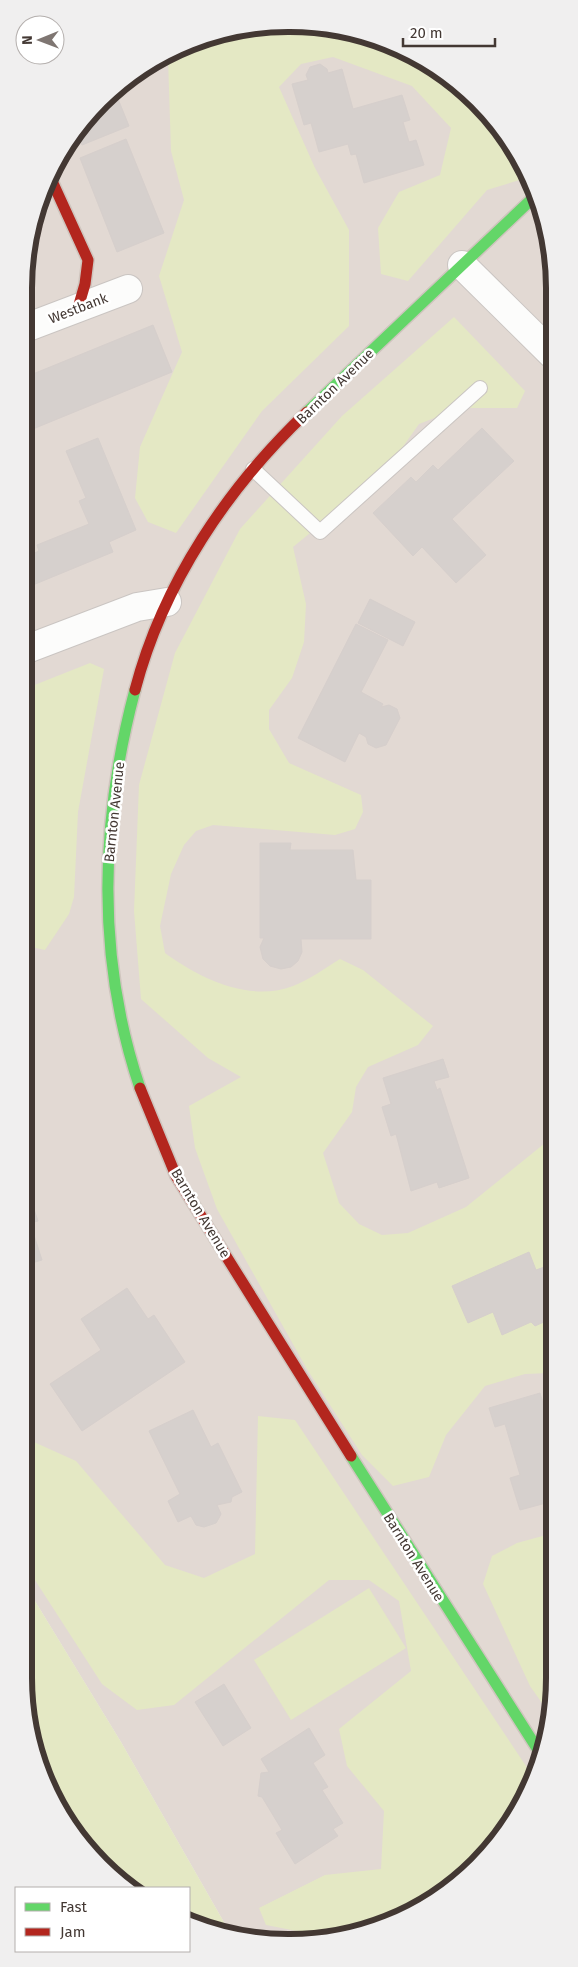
<svg xmlns="http://www.w3.org/2000/svg" width="578" height="1967" viewBox="0 0 578 1967" font-family="'Fira Sans',sans-serif">
<rect width="100%" height="100%" fill="#eee9e6"/>
<!-- residential -->
<path fill="#e2d9d3" d="M237,29H340L421,59L477,102L527,172L552,255L549,1729L519,1811L451,1888L358,1934L271,1943L229,1931L121,1742L24,1583L29,238L68,142L141,69Z"/>
<!-- green -->
<g fill="#e4e8c4">
<path d="M237,29H340L421,59L477,102L529,177L487,190L408,281L381,274L378,228L399,192L440,175L451,128L412,86L333,57L301,64L279,87L315,168L349,230V326L262,411L176,533L148,522L135,498L140,447L182,352L159,276L184,200L171,151L168,58Z"/>
<path d="M454,317L525,391L517,408H460L419,424L385,472L293,547L306,604L304,642L292,678L269,710V729L289,763L361,795L363,812L355,829L335,835L213,825L196,831L184,845L171,874L160,926L165,953C199,978 250,1003 293,986C309,980 325,968 340,959L363,970L433,1026L418,1045L368,1067L356,1087L352,1112L323,1153L339,1203L359,1224L382,1235L408,1233L466,1207L550,1139V1373L525,1374L485,1386L446,1435L429,1477L393,1486L362,1455L307,1369L217,1209L195,1148L189,1106L241,1077L208,1058L141,999L134,911L139,785L175,653L240,529L342,416Z"/>
<path d="M90,663L104,669L78,812L74,897L69,914L45,950L26,946L27,688Z"/>
<path d="M258,1416L295,1420L532,1775L519,1811L451,1888L358,1934L328,1937L266,1925L259,1908L325,1875L381,1869L384,1811L347,1766L339,1729L411,1671L399,1601L369,1580H329L174,1705L137,1710L102,1684L24,1563L25,1438L76,1461L165,1565L204,1578L255,1554Z"/>
<path d="M550,1534L549,1581L546,1583L547,1613L549,1620V1713L530,1686L483,1584L492,1556L517,1543Z"/>
<path d="M24,1583L121,1742L229,1931L189,1920V1888H136L90,1853L44,1779L24,1678Z"/>
<path d="M369,1588L406,1648L291,1720L254,1660Z"/>
</g>
<!-- building -->
<g fill="#d6d0cd" stroke="#d6cfcc">
<path d="M320,64L327,69L328,73L342,69L353,109L402,95L410,120L403,122L409,142L416,140L424,165L364,183L356,154L351,155L348,144L319,152L311,123L304,125L292,84L308,80L306,75L310,67Z"/>
<path d="M116,94L129,126L82,145L77,133Z"/>
<path d="M126,139L164,233L117,252L80,158Z"/>
<path d="M153,325L172,372L28,431V376Z"/>
<path d="M482,428L514,461L452,519L486,555L456,583L422,547L413,556L373,513L411,477L416,482L433,465L438,470Z"/>
<path d="M98,438L136,530L109,542L113,552L28,587V556L39,551L37,545L89,524L79,501L86,498L66,451Z"/>
<path d="M370,599L415,622L403,646L358,623Z"/>
<path d="M356,624L388,640L361,692L383,704L381,707L389,705L397,709L400,718L386,745L376,748L368,744L366,737L359,733L345,762L298,738Z"/>
<path d="M260,843H291L290,850H353L356,880H371V939H301L302,952L298,961L291,967L281,969L270,966L263,959L260,947L264,938H260Z"/>
<path d="M443,1059L449,1077L434,1081L437,1090L440,1088L469,1178L439,1188L437,1182L411,1191L396,1134L391,1136L382,1107L391,1104L383,1078Z"/>
<path d="M25,1183L38,1221L30,1223L42,1260L25,1265Z"/>
<path d="M529,1252L536,1270L550,1265V1313L544,1316L546,1321L535,1326L531,1322L502,1335L493,1312L468,1323L452,1286Z"/>
<path d="M127,1288L148,1319L154,1315L185,1362L82,1431L50,1384L101,1350L81,1319Z"/>
<path d="M540,1393L550,1426V1508L547,1509L546,1503L520,1510L510,1478L520,1475L505,1424L495,1427L489,1408Z"/>
<path d="M193,1410L211,1447L218,1443L242,1492L232,1497L231,1502L217,1505L221,1514L219,1518L216,1523L204,1527L196,1525L191,1516L178,1522L168,1501L180,1494L149,1431Z"/>
<path d="M224,1684L251,1728L223,1746L195,1702Z"/>
<path d="M309,1728L325,1755L313,1763L328,1787L322,1790L343,1823L333,1829L338,1836L295,1864L276,1833L282,1830L262,1797L258,1796L261,1773L269,1772L261,1759Z"/>
</g>
<g fill="none" stroke-linecap="round" stroke-linejoin="round">
<!-- lane casing -->
<g stroke="#cac5c2" stroke-width="16">
<path id="lane" d="M253,469L320,532L480,388"/>
</g>
<!-- street casing -->
<g stroke="#cac5c2" stroke-width="30">
<g id="street">
<path d="M462,265L552,354"/>
<path d="M28,327L128,289"/>
<path d="M27,649L137,607L167,602"/>
</g>
</g>
<!-- fast casing -->
<g stroke="#cfc5be" stroke-width="14">
<g id="fast">
<path d="M307,412L534,197"/>
<path d="M135,690C100,821 96,958 140,1088"/>
<path d="M351,1456L540,1753"/>
</g>
</g>
<!-- jam casing -->
<g stroke="#cfc5be" stroke-width="14">
<g id="jam">
<path d="M52,181L88,260L85,284L78,308"/>
<path d="M135,690C163,583 228,487 307,412"/>
<path d="M140,1088L176,1176L351,1456"/>
</g>
</g>
<!-- lane -->
<use href="#lane" stroke="#fcfcfb" stroke-width="14"/>
<!-- street -->
<use href="#street" stroke="#fcfcfb" stroke-width="28"/>
<!-- fast -->
<use href="#fast" stroke="#63d668" stroke-width="11"/>
<!-- jam -->
<use href="#jam" stroke="#b3261e" stroke-width="11"/>
</g>
<g text-anchor="middle" stroke-width="5" stroke-linejoin="round" paint-order="stroke">
<!-- street labels -->
<g font-size="14" fill="#433833" stroke="#fff">
<text transform="translate(78 308) rotate(-21)" y="5">Westbank</text>
<text transform="translate(335 386) rotate(-44)" y="5">Barnton Avenue</text>
<text transform="translate(114 812) rotate(-84)" y="5">Barnton Avenue</text>
<text transform="translate(201 1213) rotate(59)" y="5">Barnton Avenue</text>
<text transform="translate(414 1557) rotate(58)" y="5">Barnton Avenue</text>
</g>
</g>
<!-- crop -->
<path d="M0 0H578V1967H0ZM288 32H290A256 256 0 0 1 546 288V1678A256 256 0 0 1 290 1934H288A256 256 0 0 1 32 1678V288A256 256 0 0 1 288 32Z" fill="#f0efef" fill-rule="evenodd"/>
<path fill="none" stroke="#433833" stroke-width="6" d="M288 32H290A256 256 0 0 1 546 288V1678A256 256 0 0 1 290 1934H288A256 256 0 0 1 32 1678V288A256 256 0 0 1 288 32Z"/>
<!-- legend -->
<rect x="15" y="1887" width="175" height="65" fill="#ffffff" stroke="#b4afad"/>
<rect x="25" y="1903" width="25" height="8" fill="#63d668" stroke="#b4afad"/>
<text x="60" y="1912" font-size="15" fill="#433833">Fast</text>
<rect x="25" y="1928" width="25" height="8" fill="#b3261e" stroke="#b4afad"/>
<text x="60" y="1937" font-size="15" fill="#433833">Jam</text>
<!-- north arrow -->
<g transform="translate(40 40) rotate(269)"><circle r="24" fill="#ffffff" stroke="#b4afad"/>
<path d="M0-4L9 19L0 12L-9 19Z" fill="#7f7672"/>
<text y="-8" font-size="14" font-weight="bold" text-anchor="middle" fill="#433833">N</text>
</g>
<!-- scale -->
<path d="M403 38v8h92v-8" fill="none" stroke="#433833" stroke-width="2.5"/>
<text x="410" y="38" font-size="15" fill="#433833" stroke="#ffffff" stroke-width="4" paint-order="stroke">20 m</text>
</svg>
